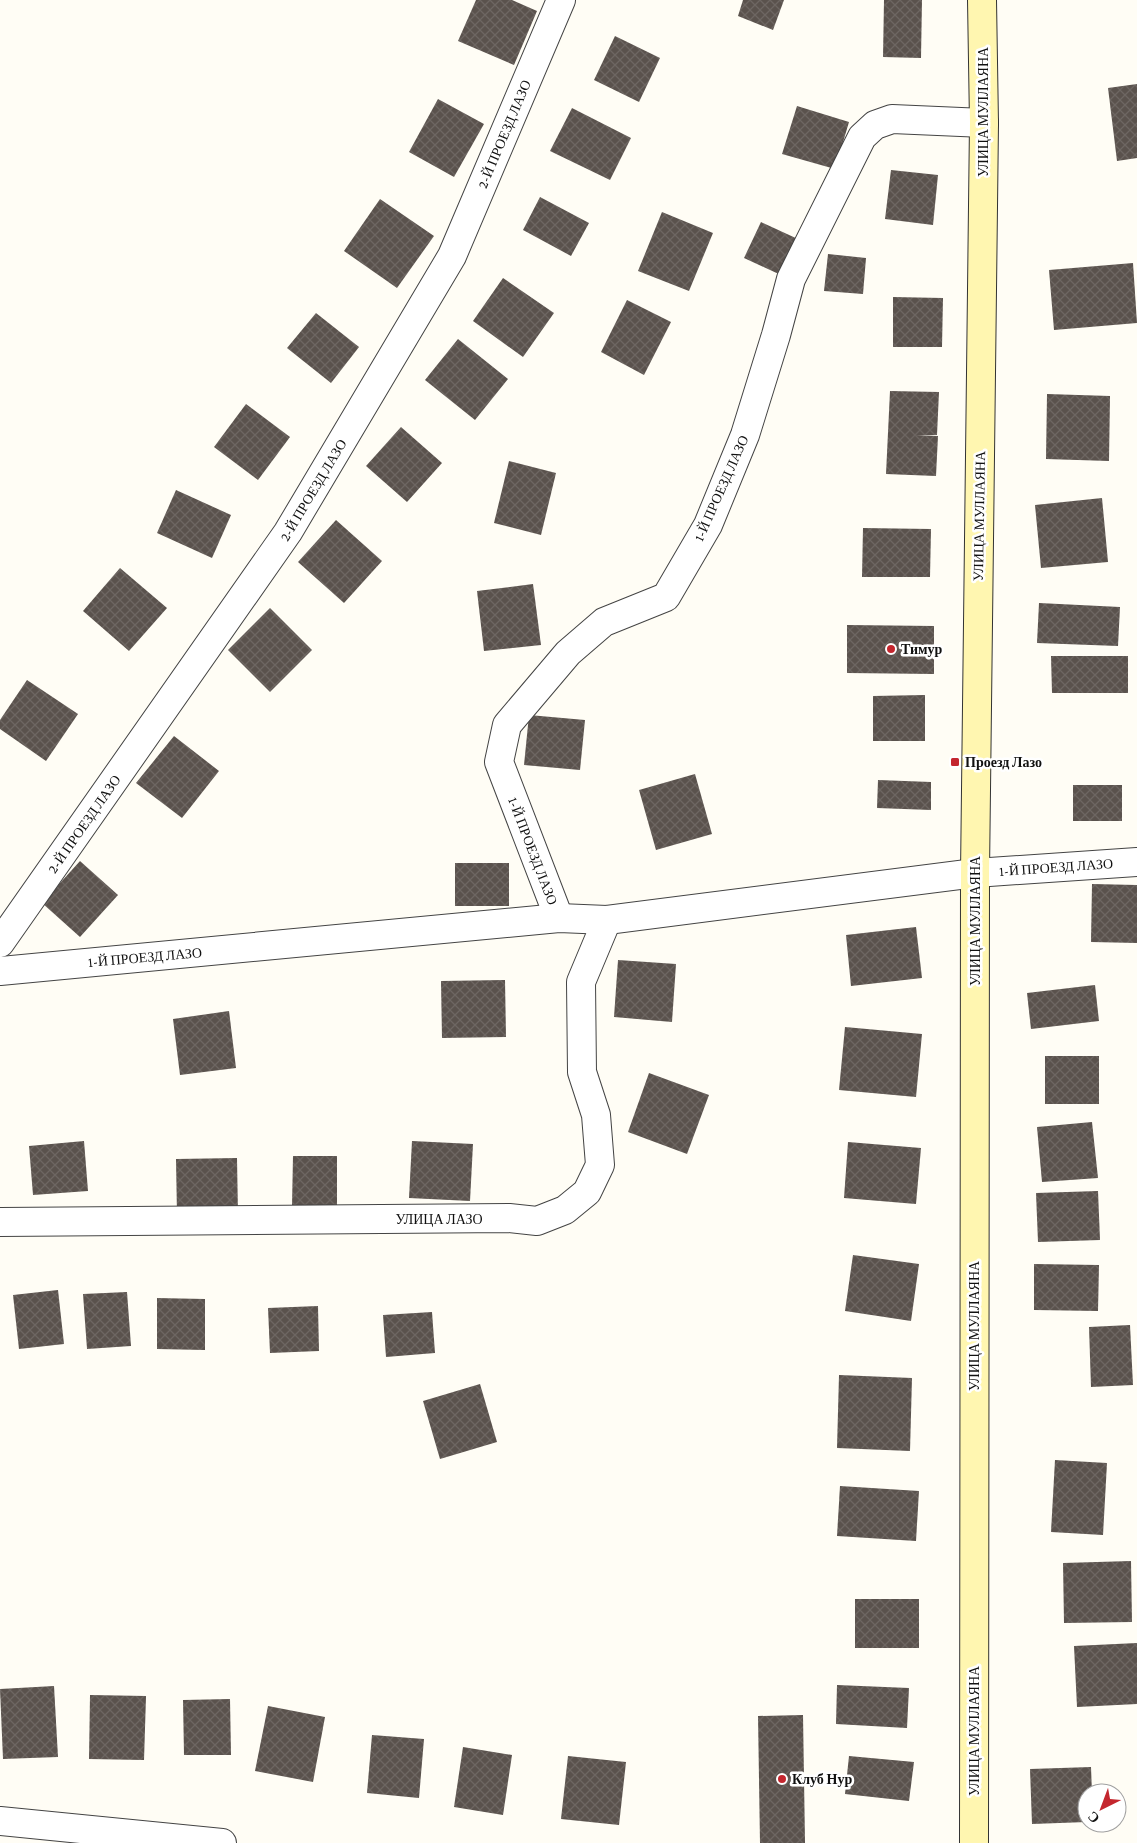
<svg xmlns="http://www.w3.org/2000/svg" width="1137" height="1843" viewBox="0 0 1137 1843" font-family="'Crimson Pro',serif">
<defs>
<pattern id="building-cross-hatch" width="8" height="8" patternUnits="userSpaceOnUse" patternTransform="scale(1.25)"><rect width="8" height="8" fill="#5a524d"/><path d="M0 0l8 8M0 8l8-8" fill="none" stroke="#6d6662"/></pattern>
</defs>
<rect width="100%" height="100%" fill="#fffdf5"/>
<!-- building -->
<g fill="url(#building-cross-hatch)">
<path d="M476,0H512L537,11L514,65L458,41Z"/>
<path d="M743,0H784L773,30L738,16Z"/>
<path d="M884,0H922L921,58L883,57Z"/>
<path d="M615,36L660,58L639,102L594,80Z"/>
<path d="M1137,84V158L1117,161L1108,88Z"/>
<path d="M438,99L484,124L454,177L409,152Z"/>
<path d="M797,106L849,122L835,169L782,154Z"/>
<path d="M572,108L631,138L610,180L550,151Z"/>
<path d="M891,170L938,175L933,225L885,219Z"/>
<path d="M540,197L589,223L571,256L523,230Z"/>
<path d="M380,199L434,236L397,288L344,251Z"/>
<path d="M662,212L713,233L689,291L638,271Z"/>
<path d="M761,222L800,240L783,276L744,258Z"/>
<path d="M828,254L866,258L863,294L824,291Z"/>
<path d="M1133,263L1137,323L1054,330L1049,270Z"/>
<path d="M503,278L554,313L523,357L473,321Z"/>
<path d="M893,297L943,298L942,347H893Z"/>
<path d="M627,300L671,322L644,375L601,352Z"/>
<path d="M316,313L359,347L331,383L287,348Z"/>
<path d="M458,339L508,379L475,420L425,380Z"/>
<path d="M890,391L939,392L937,435H916L938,436L936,476L886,474Z"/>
<path d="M1047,394L1110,396L1109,461L1046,459Z"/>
<path d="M246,404L290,437L258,480L214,447Z"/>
<path d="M401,427L442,463L407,502L366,466Z"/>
<path d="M509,461L556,473L541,535L494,523Z"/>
<path d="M176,490L231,515L212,558L157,533Z"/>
<path d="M1102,498L1108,562L1041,568L1035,505Z"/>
<path d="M336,520L382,561L344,603L298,562Z"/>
<path d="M863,528L931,529L930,577H862Z"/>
<path d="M120,568L167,608L129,651L83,611Z"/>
<path d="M533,584L541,645L484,651L477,591Z"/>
<path d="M1039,603L1120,607L1118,646L1037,643Z"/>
<path d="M270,608L312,650L270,692L228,650Z"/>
<path d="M847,625L934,626V674L847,673Z"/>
<path d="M1051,656H1128V693H1052Z"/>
<path d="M27,680L78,714L46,761L0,729V720Z"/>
<path d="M925,695V741H873V696Z"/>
<path d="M529,715L585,720L580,770L524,765Z"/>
<path d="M174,736L219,771L182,818L136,783Z"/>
<path d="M695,774L712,834L656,850L639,790Z"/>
<path d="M878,780L931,782V810L877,808Z"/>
<rect x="1073" y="785" width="49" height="36"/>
<path d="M80,861L118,895L80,937L42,903Z"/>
<rect x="455" y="863" width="54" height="43"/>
<path d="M1092,884L1137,885V943L1091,942Z"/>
<path d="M916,927L922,978L851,986L846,935Z"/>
<path d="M618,960L676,964L672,1022L614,1017Z"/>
<path d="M505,980L506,1037L442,1038L441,981Z"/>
<path d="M1095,985L1099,1021L1031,1029L1027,993Z"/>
<path d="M229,1011L236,1068L180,1075L173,1019Z"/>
<path d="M845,1027L922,1034L916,1097L839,1090Z"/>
<rect x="1045" y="1056" width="54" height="48"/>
<path d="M649,1073L709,1095L687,1154L628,1132Z"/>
<path d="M1092,1122L1098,1178L1042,1182L1037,1127Z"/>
<path d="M84,1141L88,1191L33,1195L29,1146Z"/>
<path d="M412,1141L473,1144L470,1201L409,1198Z"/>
<path d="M848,1142L921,1148L916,1204L844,1198Z"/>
<path d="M293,1156H337V1206H292Z"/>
<path d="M237,1158L238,1215L177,1216L176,1159Z"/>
<path d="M1098,1191L1100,1240L1038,1242L1036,1193Z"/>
<path d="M853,1255L919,1264L911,1321L845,1311Z"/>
<path d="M1034,1264L1099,1265L1098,1311L1034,1310Z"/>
<path d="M58,1290L64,1344L19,1349L13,1295Z"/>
<path d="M127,1292L131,1346L87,1349L83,1294Z"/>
<path d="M157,1298L205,1299V1350L157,1349Z"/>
<path d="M318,1306L319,1351L270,1353L268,1308Z"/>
<path d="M432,1312L435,1353L386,1357L383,1315Z"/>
<path d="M1130,1325L1133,1385L1091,1387L1089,1327Z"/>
<path d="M839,1375L912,1378L910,1451L837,1448Z"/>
<path d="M480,1384L497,1442L440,1459L423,1401Z"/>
<path d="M1055,1460L1107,1463L1103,1535L1051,1532Z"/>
<path d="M840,1486L919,1491L916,1541L837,1536Z"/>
<path d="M1131,1561L1132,1622L1064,1623L1063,1563Z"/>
<rect x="855" y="1599" width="64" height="49"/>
<path d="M1137,1643V1704L1077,1707L1074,1646Z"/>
<path d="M837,1685L909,1688L907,1728L836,1724Z"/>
<path d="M54,1686L58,1757L3,1759L0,1689Z"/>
<path d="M90,1695L146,1696L144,1760L89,1759Z"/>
<path d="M230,1699L231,1755H184L183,1700Z"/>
<path d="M268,1706L325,1717L313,1782L255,1771Z"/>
<path d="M803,1715L805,1843H760L758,1716Z"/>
<path d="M372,1735L424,1739L419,1798L367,1793Z"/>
<path d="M463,1747L512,1755L503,1815L454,1807Z"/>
<path d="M568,1756L626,1762L619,1825L561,1819Z"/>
<path d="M849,1756L914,1762L909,1801L845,1794Z"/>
<path d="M1091,1767L1092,1793H1087V1822L1032,1824L1030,1769Z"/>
</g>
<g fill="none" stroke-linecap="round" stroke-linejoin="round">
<!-- minor casing -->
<g stroke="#444" stroke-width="30">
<g id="minor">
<path d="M559,918L499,762L507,725L568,653L604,622L666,597L708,525L745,435L776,335L791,279L862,137L875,125L892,119L984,123"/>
<path d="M0,943L288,532L452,256L561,0"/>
<path d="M0,971L559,918L607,920L975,873L1137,862"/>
<path d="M0,1222L509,1218L537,1221L565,1210L587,1192L600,1165L596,1115L582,1072L581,982L607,920"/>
<path d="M0,1821L222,1843"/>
</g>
</g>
<!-- secondary casing -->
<g stroke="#333" stroke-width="30">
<path id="secondary" d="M974,1843L975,873L984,123L982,0"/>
</g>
<!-- minor -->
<use href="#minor" stroke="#fff" stroke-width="28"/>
<!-- secondary -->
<use href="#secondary" stroke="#fff6b0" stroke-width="28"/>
</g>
<!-- markers -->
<g fill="#c4262e" stroke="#fff" stroke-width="2">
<circle cx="891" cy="649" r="5"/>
<rect x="950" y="757" width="10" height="10" rx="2.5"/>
<circle cx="782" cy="1779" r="5"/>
</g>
<g text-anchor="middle" stroke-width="5" stroke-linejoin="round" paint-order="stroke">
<!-- street labels -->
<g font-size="14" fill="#111" stroke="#fff">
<text transform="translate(983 112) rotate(-90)" y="5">УЛИЦА МУЛЛАЯНА</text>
<text transform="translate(504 134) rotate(-67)" y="5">2-Й ПРОЕЗД ЛАЗО</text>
<text transform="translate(721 488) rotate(-66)" y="5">1-Й ПРОЕЗД ЛАЗО</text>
<text transform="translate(313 490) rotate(-59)" y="5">2-Й ПРОЕЗД ЛАЗО</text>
<text transform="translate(979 516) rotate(-89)" y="5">УЛИЦА МУЛЛАЯНА</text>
<text transform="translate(84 824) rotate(-55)" y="5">2-Й ПРОЕЗД ЛАЗО</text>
<text transform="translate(533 851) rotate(69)" y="5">1-Й ПРОЕЗД ЛАЗО</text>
<text transform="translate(1056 867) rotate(-4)" y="5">1-Й ПРОЕЗД ЛАЗО</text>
<text transform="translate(975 921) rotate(-90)" y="5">УЛИЦА МУЛЛАЯНА</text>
<text transform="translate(145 957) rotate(-5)" y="5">1-Й ПРОЕЗД ЛАЗО</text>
<text x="439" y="1224">УЛИЦА ЛАЗО</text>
<text transform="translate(974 1326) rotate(-90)" y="5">УЛИЦА МУЛЛАЯНА</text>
<text transform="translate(974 1731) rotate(-90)" y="5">УЛИЦА МУЛЛАЯНА</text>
</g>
<!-- poi labels -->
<g font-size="14" font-weight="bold" fill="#111" stroke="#fff" text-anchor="start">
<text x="901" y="654">Тимур</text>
<text x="965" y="767">Проезд Лазо</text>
<text x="792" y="1784">Клуб Нур</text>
</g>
</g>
<!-- north arrow -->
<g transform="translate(1102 1808) rotate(222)"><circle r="24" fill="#ffffff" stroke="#a0a0a0"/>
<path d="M0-4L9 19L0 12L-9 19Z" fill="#c4262e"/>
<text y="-8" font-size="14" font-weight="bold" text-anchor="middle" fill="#111111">С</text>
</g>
</svg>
